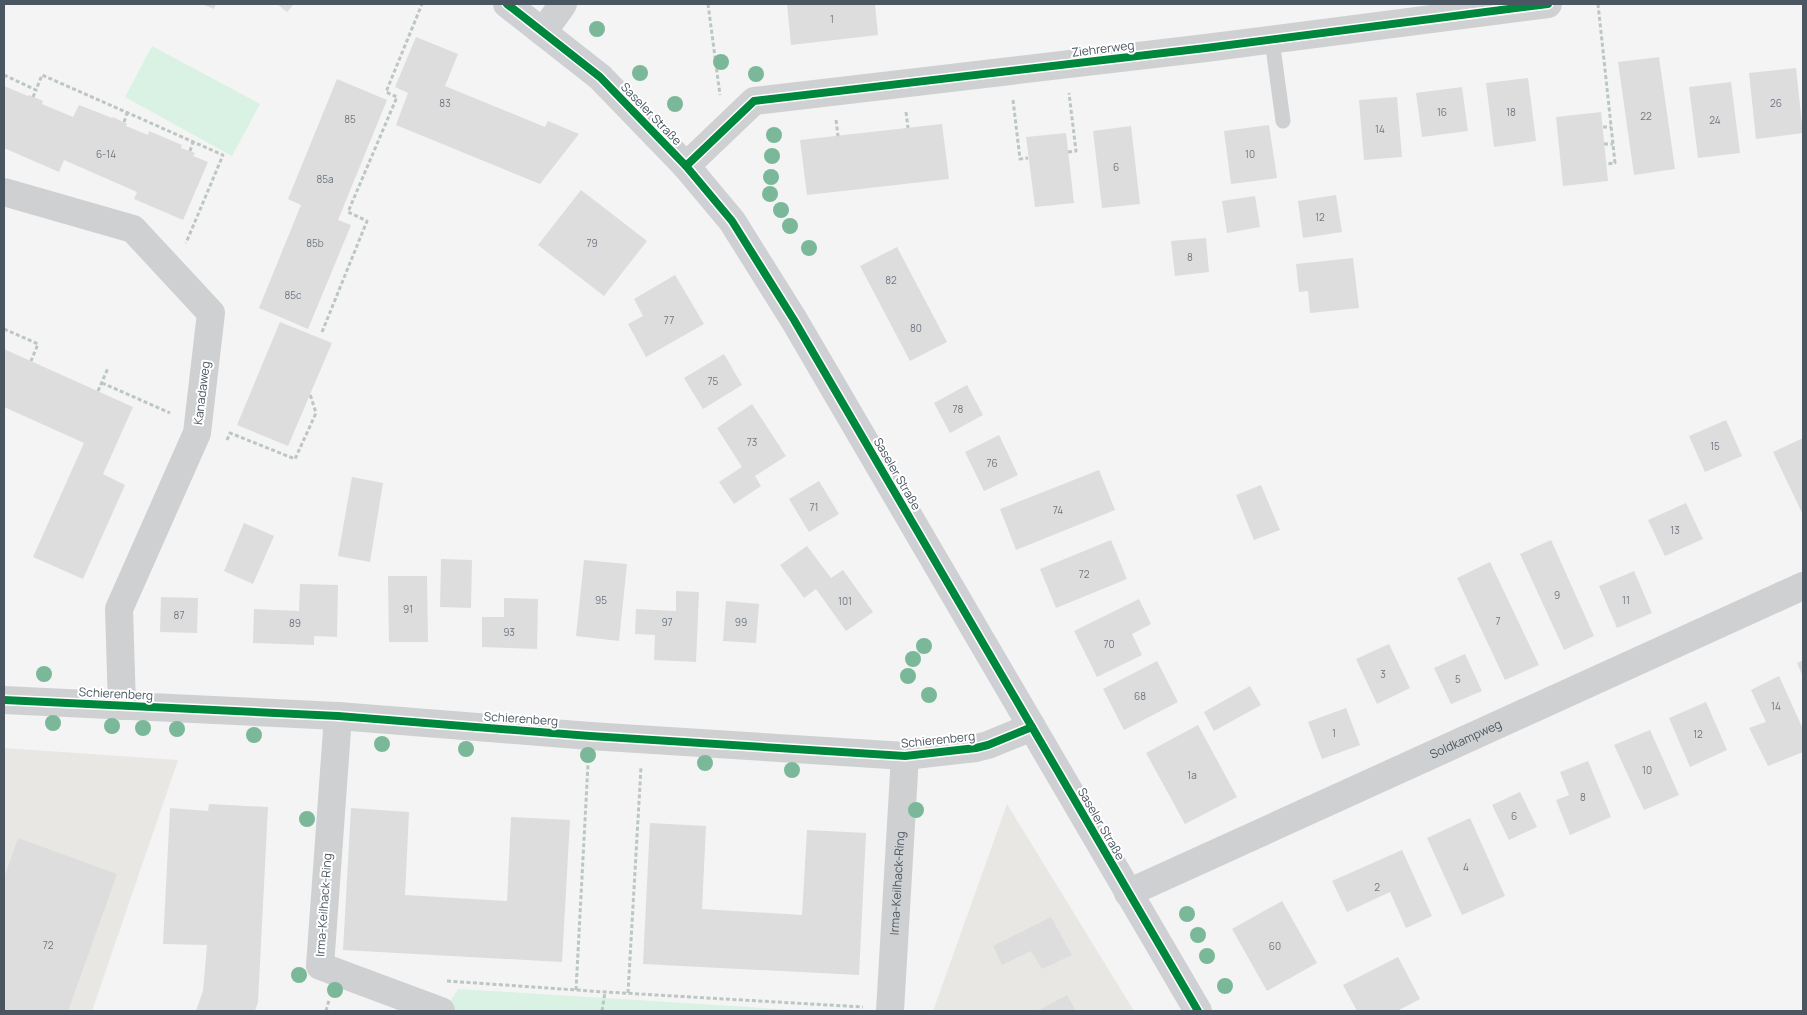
<svg xmlns="http://www.w3.org/2000/svg" width="1807" height="1015" viewBox="0 0 1807 1015" font-family="Manrope,sans-serif">
<rect width="100%" height="100%" fill="#f4f4f4"/>
<!-- commercial -->
<g fill="#e8e7e3">
<path d="M4,748L178,760L92,1011H4Z"/>
<path d="M1007,804L1134,1011H933Z"/>
</g>
<!-- green -->
<g fill="#d9f2e3">
<path d="M152,46L260,104L232,156L125,97Z"/>
<path d="M458,989L812,1011H458L447,1007Z"/>
</g>
<!-- building -->
<g fill="#ddddde">
<path d="M202,4H216L214,9Z"/>
<path d="M277,4H294L287,12Z"/>
<path d="M787,4H875L878,35L791,45Z"/>
<path d="M416,37L458,54L445,86L545,127L548,121L579,134L540,184L396,125L408,93L395,87Z"/>
<path d="M1659,57L1675,169L1634,175L1618,62Z"/>
<path d="M1796,68L1803,133L1756,139L1749,73Z"/>
<path d="M1528,78L1536,141L1494,147L1486,83Z"/>
<path d="M337,79L387,100L338,220L351,225L308,329L259,308L301,205L288,199Z"/>
<path d="M1731,82L1740,153L1698,158L1689,87Z"/>
<path d="M4,86L28,96L29,95L43,101L42,104L73,117L79,105L112,118L113,117L127,124L126,126L148,135L149,131L182,145L181,148L195,153L193,156L208,162L183,220L134,199L137,192L64,160L59,172L4,148Z"/>
<path d="M1462,87L1468,131L1422,137L1416,93Z"/>
<path d="M1397,97L1402,157L1364,160L1359,100Z"/>
<path d="M1601,112L1608,181L1563,186L1556,117Z"/>
<path d="M942,124L949,179L807,195L800,140Z"/>
<path d="M1269,125L1277,178L1231,184L1224,131Z"/>
<path d="M1131,126L1140,204L1102,208L1093,131Z"/>
<path d="M1066,133L1074,203L1035,207L1026,137Z"/>
<path d="M581,190L647,241L604,296L538,245Z"/>
<path d="M1336,195L1342,232L1303,238L1298,201Z"/>
<path d="M1255,196L1260,227L1227,233L1222,201Z"/>
<path d="M1206,238L1209,272L1175,276L1171,241Z"/>
<path d="M897,247L947,342L910,361L860,266Z"/>
<path d="M1353,258L1359,308L1310,313L1308,291L1299,292L1296,264Z"/>
<path d="M675,275L704,324L646,357L628,324L643,316L634,299Z"/>
<path d="M280,322L332,343L288,446L237,425Z"/>
<path d="M4,349L133,407L103,474L125,485L83,579L33,557L84,443L4,407Z"/>
<path d="M724,354L742,385L703,409L684,378Z"/>
<path d="M967,385L983,415L950,433L934,403Z"/>
<path d="M752,404L786,456L755,476L761,486L734,504L719,482L742,467L717,428Z"/>
<path d="M1726,420L1742,456L1705,472L1689,436Z"/>
<path d="M999,435L1018,475L984,491L965,452Z"/>
<path d="M1803,438V515L1773,452Z"/>
<path d="M1099,470L1115,510L1016,550L1000,509Z"/>
<path d="M352,477L383,483L370,562L338,556Z"/>
<path d="M819,481L839,514L809,532L789,499Z"/>
<path d="M1261,485L1280,530L1254,540L1236,495Z"/>
<path d="M1686,503L1703,539L1665,556L1648,520Z"/>
<path d="M244,523L274,536L253,584L224,571Z"/>
<path d="M1111,540L1127,579L1056,608L1040,569Z"/>
<path d="M1551,540L1594,636L1564,650L1520,554Z"/>
<path d="M807,546L831,578L843,570L873,612L846,631L816,589L804,598L780,565Z"/>
<path d="M441,559L472,560L471,608L440,607Z"/>
<path d="M584,560L627,564L619,641L576,636Z"/>
<path d="M1490,562L1539,665L1505,680L1457,578Z"/>
<path d="M1634,571L1652,613L1617,628L1599,586Z"/>
<path d="M388,576H427L428,642H389Z"/>
<path d="M300,584L338,585L337,637L314,636V645L253,643L254,609L299,611Z"/>
<path d="M676,591L699,592L696,662L654,660L655,635L635,634L636,609L676,611Z"/>
<path d="M161,597L198,598L197,633L160,632Z"/>
<path d="M504,598L538,599L537,649L482,647V617H504Z"/>
<path d="M1139,599L1151,624L1132,634L1142,655L1097,677L1074,631Z"/>
<path d="M726,601L759,604L756,643L723,641Z"/>
<path d="M1389,644L1410,688L1377,704L1356,659Z"/>
<path d="M1465,654L1482,691L1451,704L1434,668Z"/>
<path d="M1803,660V677L1797,663Z"/>
<path d="M1157,661L1178,702L1124,730L1103,689Z"/>
<path d="M1779,676L1803,729V752L1768,766L1749,728L1766,722L1751,690Z"/>
<path d="M1250,686L1261,705L1214,731L1204,712Z"/>
<path d="M1706,702L1727,750L1690,767L1669,718Z"/>
<path d="M1346,708L1360,745L1322,759L1308,722Z"/>
<path d="M1198,725L1237,797L1185,824L1146,753Z"/>
<path d="M1650,730L1679,795L1644,810L1614,745Z"/>
<path d="M1588,761L1611,817L1570,835L1556,800L1569,795L1560,772Z"/>
<path d="M1520,792L1537,827L1509,840L1492,805Z"/>
<path d="M209,804L268,807L258,1002L255,1011H196L203,991L207,945L163,944L170,808L208,811Z"/>
<path d="M351,808L409,812L405,895L507,901L511,817L570,820L562,962L343,950Z"/>
<path d="M1470,818L1505,896L1462,915L1427,838Z"/>
<path d="M650,823L706,826L702,909L802,915L807,830L866,833L859,975L643,964Z"/>
<path d="M18,838L117,874L68,1011H4V878Z"/>
<path d="M1402,850L1432,916L1406,928L1390,892L1347,912L1332,881Z"/>
<path d="M1282,901L1317,963L1267,991L1232,929Z"/>
<path d="M1051,917L1072,955L1042,969L1031,951L1002,965L993,946Z"/>
<path d="M1398,957L1420,999L1397,1011H1357L1343,985Z"/>
<path d="M1067,995L1076,1011H1037Z"/>
</g>
<g fill="none" stroke-linecap="round" stroke-linejoin="round">
<!-- path -->
<g stroke="#bcc7c4" stroke-width="3" stroke-dasharray="4 2.5" stroke-linecap="butt">
<path d="M708,4L720,95"/>
<path d="M1598,4L1615,163L1606,164"/>
<path d="M4,75L36,90L42,75L223,155L186,243"/>
<path d="M33,97L36,90"/>
<path d="M1013,100L1020,159L1028,158"/>
<path d="M906,112L908,128"/>
<path d="M836,120L838,136"/>
<path d="M124,122L127,113"/>
<path d="M1603,127H1611"/>
<path d="M1604,144H1613"/>
<path d="M190,151L193,142"/>
<path d="M1068,152L1076,151L1069,93"/>
<path d="M4,329L38,344L31,361"/>
<path d="M322,332L367,221L348,212L397,97L386,92L422,4"/>
<path d="M102,383L170,413"/>
<path d="M98,391L108,368"/>
<path d="M227,440L230,433L295,459L316,413L310,394"/>
<path d="M447,981L605,992L863,1007"/>
<path d="M576,990L588,764"/>
<path d="M628,993L641,767"/>
<path d="M326,1011L329,1000"/>
<path d="M602,1011L605,992"/>
</g>
<!-- lane -->
<path stroke="#ced0d2" stroke-width="15" d="M1272,40L1283,121"/>
<!-- street -->
<g stroke="#ced0d2" stroke-width="28">
<path d="M543,32L563,4"/>
<path d="M686,166L754,101L1206,48L1548,4"/>
<path d="M4,192L133,229L211,313L197,433L119,609L122,706"/>
<path d="M4,700L338,716L590,736L905,756L976,748L988,745L1032,727"/>
<path d="M338,716L320,966L441,1011"/>
<path id="s1" d="M1128,893L1803,586"/>
<path id="s2" d="M890,1011L905,756"/>
</g>
<!-- secondary -->
<path stroke="#ced0d4" stroke-width="28" d="M507,4L600,77L686,166L732,221L794,320L1198,1011"/>
<!-- cycleway casing -->
<g stroke="#fff" stroke-width="11">
<g id="cycleway">
<path d="M507,4L600,77L686,166L732,221L794,320L1198,1011"/>
<path d="M686,166L754,101L1206,48L1548,4"/>
<path d="M4,700L338,716L590,736L905,756L976,748L988,745L1032,727"/>
</g>
</g>
<!-- cycleway -->
<use href="#cycleway" stroke="#00873e" stroke-width="8"/>
</g>
<!-- trees -->
<g fill="#7ab899">
<circle cx="597" cy="29" r="8"/>
<circle cx="721" cy="62" r="8"/>
<circle cx="640" cy="73" r="8"/>
<circle cx="756" cy="74" r="8"/>
<circle cx="675" cy="104" r="8"/>
<circle cx="774" cy="135" r="8"/>
<circle cx="772" cy="156" r="8"/>
<circle cx="771" cy="177" r="8"/>
<circle cx="770" cy="194" r="8"/>
<circle cx="781" cy="210" r="8"/>
<circle cx="790" cy="226" r="8"/>
<circle cx="809" cy="248" r="8"/>
<circle cx="924" cy="646" r="8"/>
<circle cx="913" cy="659" r="8"/>
<circle cx="44" cy="674" r="8"/>
<circle cx="908" cy="676" r="8"/>
<circle cx="929" cy="695" r="8"/>
<circle cx="53" cy="723" r="8"/>
<circle cx="112" cy="726" r="8"/>
<circle cx="143" cy="728" r="8"/>
<circle cx="177" cy="729" r="8"/>
<circle cx="254" cy="735" r="8"/>
<circle cx="382" cy="744" r="8"/>
<circle cx="466" cy="749" r="8"/>
<circle cx="588" cy="755" r="8"/>
<circle cx="705" cy="763" r="8"/>
<circle cx="792" cy="770" r="8"/>
<circle cx="916" cy="810" r="8"/>
<circle cx="307" cy="819" r="8"/>
<circle cx="1187" cy="914" r="8"/>
<circle cx="1198" cy="935" r="8"/>
<circle cx="1207" cy="956" r="8"/>
<circle cx="299" cy="975" r="8"/>
<circle cx="1225" cy="986" r="8"/>
<circle cx="335" cy="990" r="8"/>
</g>
<g text-anchor="middle" stroke-width="4" stroke-linejoin="round" paint-order="stroke">
<!-- number labels -->
<g font-size="10" fill="#707881">
<text x="832" y="23">1</text>
<text x="445" y="107">83</text>
<text x="1776" y="107">26</text>
<text x="1442" y="116">16</text>
<text x="1511" y="116">18</text>
<text x="1646" y="120">22</text>
<text x="350" y="123">85</text>
<text x="1715" y="124">24</text>
<text x="1380" y="133">14</text>
<text x="106" y="158">6-14</text>
<text x="1250" y="158">10</text>
<text x="1116" y="171">6</text>
<text x="325" y="183">85a</text>
<text x="1320" y="221">12</text>
<text x="315" y="247">85b</text>
<text x="592" y="247">79</text>
<text x="1190" y="261">8</text>
<text x="891" y="284">82</text>
<text x="293" y="299">85c</text>
<text x="669" y="324">77</text>
<text x="916" y="332">80</text>
<text x="713" y="385">75</text>
<text x="958" y="413">78</text>
<text x="752" y="446">73</text>
<text x="1715" y="450">15</text>
<text x="992" y="467">76</text>
<text x="814" y="511">71</text>
<text x="1058" y="514">74</text>
<text x="1675" y="534">13</text>
<text x="1084" y="578">72</text>
<text x="1557" y="599">9</text>
<text x="601" y="604">95</text>
<text x="1626" y="604">11</text>
<text x="845" y="605">101</text>
<text x="408" y="613">91</text>
<text x="179" y="619">87</text>
<text x="1498" y="625">7</text>
<text x="667" y="626">97</text>
<text x="741" y="626">99</text>
<text x="295" y="627">89</text>
<text x="509" y="636">93</text>
<text x="1109" y="648">70</text>
<text x="1383" y="678">3</text>
<text x="1458" y="683">5</text>
<text x="1140" y="700">68</text>
<text x="1776" y="710">14</text>
<text x="1334" y="737">1</text>
<text x="1698" y="738">12</text>
<text x="1647" y="774">10</text>
<text x="1192" y="779">1a</text>
<text x="1583" y="801">8</text>
<text x="1514" y="820">6</text>
<text x="1466" y="871">4</text>
<text x="1377" y="891">2</text>
<text x="48" y="949">72</text>
<text x="1275" y="950">60</text>
</g>
<!-- street labels -->
<g font-size="12" fill="#4a5661" stroke="#fff">
<text transform="translate(1103 49) rotate(-7)" y="4">Ziehrerweg</text>
<text transform="translate(651 114) rotate(46)" y="4">Saseler Straße</text>
<text transform="translate(202 393) rotate(-83)" y="4">Kanadaweg</text>
<text transform="translate(897 474) rotate(60)" y="4">Saseler Straße</text>
<text transform="translate(116 694) rotate(3)" y="4">Schierenberg</text>
<text transform="translate(521 719) rotate(4)" y="4">Schierenberg</text>
<text dy="4" stroke="none"><textPath href="#s1" startOffset="371">Soldkampweg</textPath></text>
<text transform="translate(938 740) rotate(-6)" y="4">Schierenberg</text>
<text transform="translate(1101 824) rotate(60)" y="4">Saseler Straße</text>
<text dy="4" stroke="none"><textPath href="#s2" startOffset="128">Irma-Keilhack-Ring</textPath></text>
<text transform="translate(324 905) rotate(-86)" y="4">Irma-Keilhack-Ring</text>
</g>
</g>
<!-- border -->
<rect width="1807" height="1015" fill="none" stroke="#4a5661" stroke-width="10"/>
</svg>
